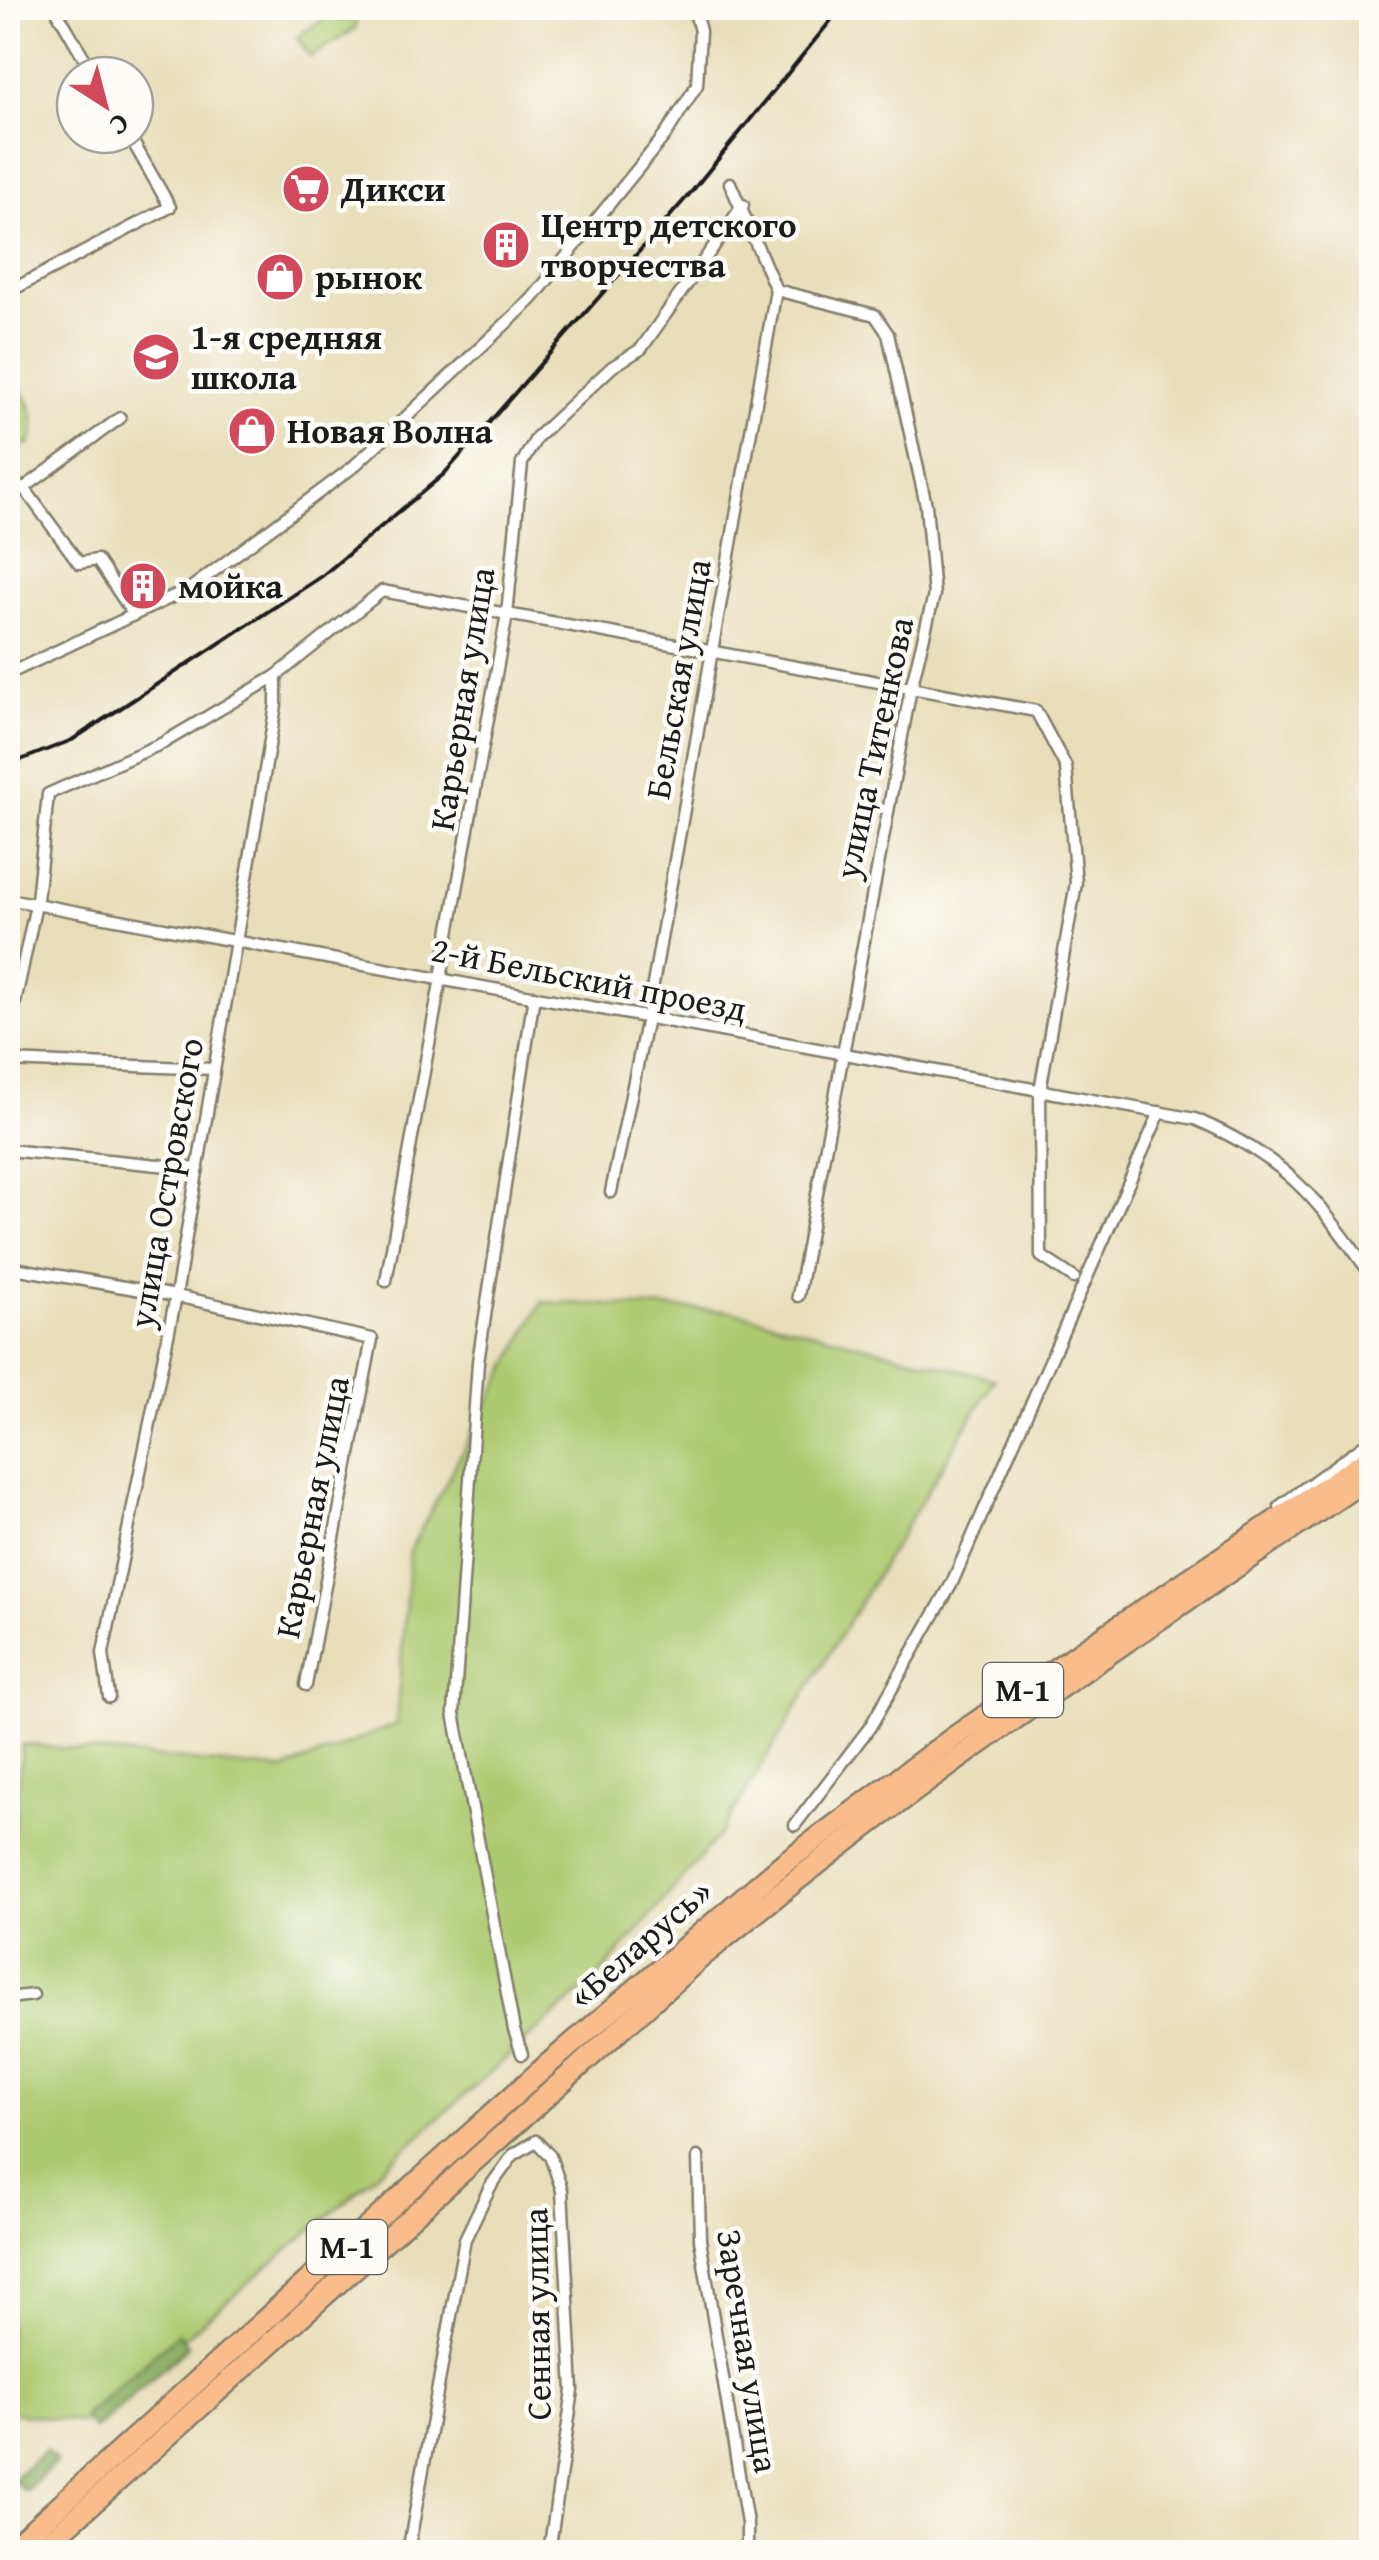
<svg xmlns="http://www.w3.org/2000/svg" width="1379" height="2560" viewBox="0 0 1379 2560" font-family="'Gentium Book Plus',serif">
<rect width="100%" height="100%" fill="#fdfcf7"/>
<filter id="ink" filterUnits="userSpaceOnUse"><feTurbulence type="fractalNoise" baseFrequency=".01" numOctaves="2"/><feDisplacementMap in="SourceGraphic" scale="20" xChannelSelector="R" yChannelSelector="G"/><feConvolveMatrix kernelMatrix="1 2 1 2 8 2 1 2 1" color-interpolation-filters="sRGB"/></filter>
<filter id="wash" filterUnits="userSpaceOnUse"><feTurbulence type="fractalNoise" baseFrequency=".0048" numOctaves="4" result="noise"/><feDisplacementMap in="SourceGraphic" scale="40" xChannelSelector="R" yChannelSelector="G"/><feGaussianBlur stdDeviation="2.25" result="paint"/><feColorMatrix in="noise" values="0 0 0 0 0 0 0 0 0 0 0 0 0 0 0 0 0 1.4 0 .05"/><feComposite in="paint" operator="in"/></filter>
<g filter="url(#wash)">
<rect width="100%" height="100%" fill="#e8deba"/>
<!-- green -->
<g fill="#aeca71" stroke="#657346" stroke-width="2.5">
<path d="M340,8H357L355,29L310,57L297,37Z"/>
<path d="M8,367C22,392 45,419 29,445L8,440Z"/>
<path d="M542,1302L731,1311L995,1379L721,1833L601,1974L349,2198L83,2423L8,2412V1889L22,1744L284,1770L396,1724L410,1550Z"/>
</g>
<!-- forest -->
<g fill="#8aae63" stroke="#536540" stroke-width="2.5">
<path d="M178,2333L188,2346L94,2430L83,2417Z"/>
<path d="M45,2450L57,2462L25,2491L12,2480Z"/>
</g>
</g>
<g filter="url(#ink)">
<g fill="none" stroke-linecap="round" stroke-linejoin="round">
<!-- street casing -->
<g stroke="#827d6b" stroke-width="15">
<g id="street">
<path d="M55,8L94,75"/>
<path d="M776,290L875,315L888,334L926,505L934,595L911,688L798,1296"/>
<path d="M8,292L170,207L129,135"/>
<path d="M120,418L24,488L79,563L97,560L134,615"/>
<path d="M8,674L191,588L353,467L532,299L666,134L697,85L700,31L694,8"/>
<path d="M8,899L1195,1119C1287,1159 1315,1196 1372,1276"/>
<path d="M8,1035L37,900L48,794L163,743L276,676L382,591L1036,711L1066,767L1076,883L1040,1091L1041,1256L1074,1278"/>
<path d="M8,1061L214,1069"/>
<path d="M8,1150L198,1169"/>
<path d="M611,1192L647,1018L776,290L730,183"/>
<path d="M8,1267L176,1296L372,1339L306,1685"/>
<path d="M386,1281L507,614L522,463L537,437L612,367L641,349L743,205"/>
<path d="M1280,1506L1372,1439"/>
<path d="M109,1697L103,1653L176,1296L276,705V676"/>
<path d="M795,1825L870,1727L951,1585L1160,1112"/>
<path d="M8,1998L33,1995"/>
<path d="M522,2054L514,2030L454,1713L478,1362L534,996"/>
<path d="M698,2157L700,2239L747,2523V2552"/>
<path d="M408,2552L465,2239L490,2187L513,2155L536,2141L550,2156L562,2190L573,2390L549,2552"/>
</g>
</g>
<!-- highway casing -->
<g stroke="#827d6b" stroke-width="25">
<g id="highway">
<path d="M8,2552L546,2066L784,1863L957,1735L1372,1456"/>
<path d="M38,2552L700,1958C912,1781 1143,1630 1372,1475"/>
</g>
</g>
<!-- street -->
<use href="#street" stroke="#fff" stroke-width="10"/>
<!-- highway -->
<use href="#highway" stroke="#fabc8b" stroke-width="20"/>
<!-- rail -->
<path stroke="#1c1c1c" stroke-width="4" d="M8,765L72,740L322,576L444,474L693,190L841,8"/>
</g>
</g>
<!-- icons -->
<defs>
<g id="supermarket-disc" transform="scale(2.5)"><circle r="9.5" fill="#d1495b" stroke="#fdfcf7"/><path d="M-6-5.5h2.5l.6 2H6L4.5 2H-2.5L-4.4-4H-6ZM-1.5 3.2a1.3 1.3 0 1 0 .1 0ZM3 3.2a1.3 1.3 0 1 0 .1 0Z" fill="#fff"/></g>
<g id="building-disc" transform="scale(2.5)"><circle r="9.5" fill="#d1495b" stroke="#fdfcf7"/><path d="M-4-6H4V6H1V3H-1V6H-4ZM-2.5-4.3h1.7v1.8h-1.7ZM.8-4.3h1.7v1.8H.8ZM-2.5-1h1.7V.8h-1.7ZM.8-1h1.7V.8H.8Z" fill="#fff"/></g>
<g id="shop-disc" transform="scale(2.5)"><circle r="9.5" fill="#d1495b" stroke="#fdfcf7"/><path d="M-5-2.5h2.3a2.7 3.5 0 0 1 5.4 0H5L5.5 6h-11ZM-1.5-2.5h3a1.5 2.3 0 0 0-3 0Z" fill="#fff"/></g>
<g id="school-disc" transform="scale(2.5)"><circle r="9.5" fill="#d1495b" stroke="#fdfcf7"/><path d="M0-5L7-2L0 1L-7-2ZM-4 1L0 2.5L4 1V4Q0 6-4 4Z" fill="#fff"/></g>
</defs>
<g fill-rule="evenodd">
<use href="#supermarket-disc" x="306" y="189"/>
<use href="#building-disc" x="506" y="245"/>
<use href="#shop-disc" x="280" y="277"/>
<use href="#school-disc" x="156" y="357"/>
<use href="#shop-disc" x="252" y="431"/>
<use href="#building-disc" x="143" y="586"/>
</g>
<g text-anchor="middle" stroke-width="9" stroke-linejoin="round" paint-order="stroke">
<!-- shield labels -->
<g fill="#fdfcf7" stroke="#605f5e" stroke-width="2.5">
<rect x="983" y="1663" width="80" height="54" rx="8"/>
<rect x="307" y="2220" width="80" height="54" rx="8"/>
</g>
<g font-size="32" font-weight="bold" fill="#1c1c1c">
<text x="1023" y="1701">М-1</text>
<text x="347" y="2258">М-1</text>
</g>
<!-- poi labels -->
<g font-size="35" font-weight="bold" fill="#1c1c1c" stroke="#fdfcf7" text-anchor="start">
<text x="341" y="201">Дикси</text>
<text x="541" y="237">Центр детского<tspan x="541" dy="40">творчества</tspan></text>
<text x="315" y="289">рынок</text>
<text x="191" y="349">1-я средняя<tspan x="191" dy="40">школа</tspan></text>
<text x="287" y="443">Новая Волна</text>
<text x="178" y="598">мойка</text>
</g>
<!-- street labels -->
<g font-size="35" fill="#1c1c1c" stroke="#fdfcf7">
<text transform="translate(678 679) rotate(-80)" y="12">Бельская улица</text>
<text transform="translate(462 699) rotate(-81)" y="12">Карьерная улица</text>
<text transform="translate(874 748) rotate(-78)" y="12">улица Титенкова</text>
<text transform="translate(589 979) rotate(11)" y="12">2-й Бельский проезд</text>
<text transform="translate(166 1183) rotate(-80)" y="12">улица Островского</text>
<text transform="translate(312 1507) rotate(-79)" y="12">Карьерная улица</text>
<text transform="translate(640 1943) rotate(-41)" y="12">«Беларусь»</text>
<text transform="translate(537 2314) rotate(-91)" y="12">Сенная улица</text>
<text transform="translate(748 2351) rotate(81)" y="12">Заречная улица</text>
</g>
</g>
<!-- margin -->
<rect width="1379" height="2560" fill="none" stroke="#fdfcf7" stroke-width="40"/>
<!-- north arrow -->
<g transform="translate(105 105) rotate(144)"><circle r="48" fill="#fdfcf7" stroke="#a3a29f" stroke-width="2.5"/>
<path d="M0-8L18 38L0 25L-18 38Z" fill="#d1495b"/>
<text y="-15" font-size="28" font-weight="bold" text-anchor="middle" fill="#1c1c1c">С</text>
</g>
</svg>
